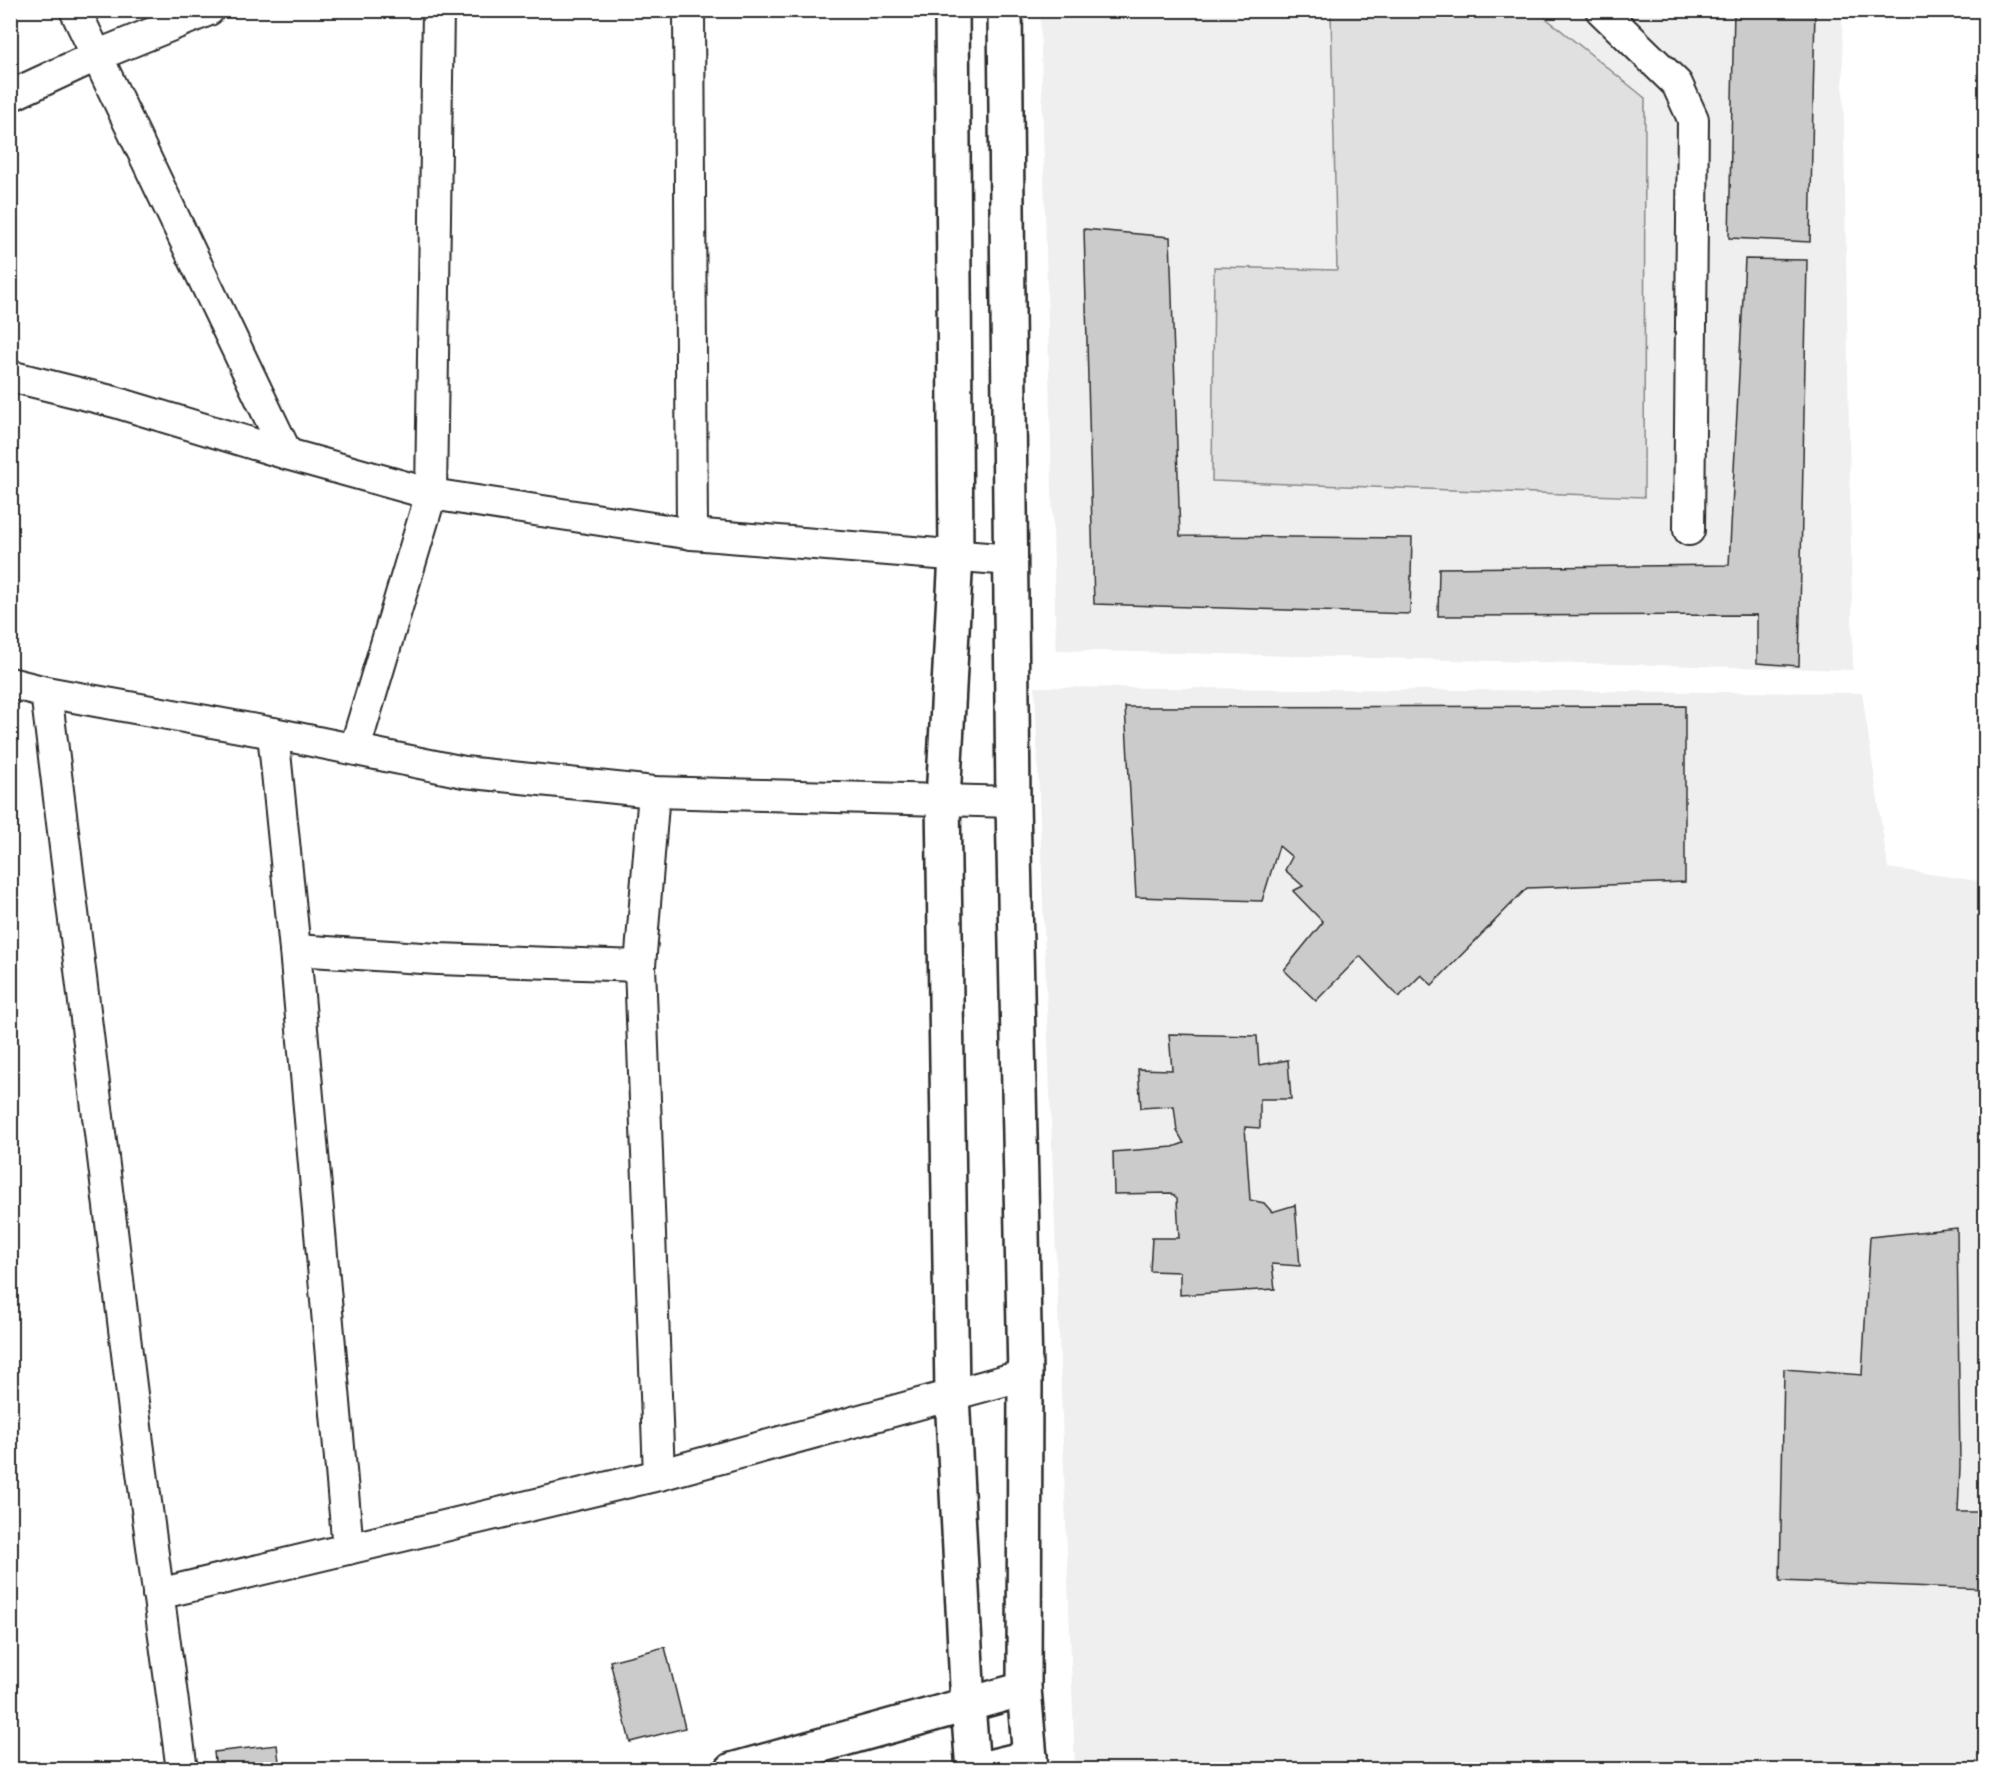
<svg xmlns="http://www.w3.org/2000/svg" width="1996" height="1780" viewBox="0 0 1996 1780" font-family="Caveat,sans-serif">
<rect width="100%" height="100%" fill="#fff"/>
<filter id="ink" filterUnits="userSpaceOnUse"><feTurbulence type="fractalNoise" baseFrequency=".0167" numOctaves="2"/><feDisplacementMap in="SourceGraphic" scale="12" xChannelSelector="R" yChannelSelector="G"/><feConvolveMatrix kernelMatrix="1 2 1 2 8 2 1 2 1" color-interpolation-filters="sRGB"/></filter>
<g filter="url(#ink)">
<!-- built -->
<g fill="#efefef">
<path d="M1040,11H1842L1853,670L1056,650Z"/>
<path d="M1035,687L1862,693L1888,868L1985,882V1769H1075Z"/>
</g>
<!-- green -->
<path fill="#e0e0e0" stroke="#868686" stroke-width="1.5" d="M1331,11H1537L1645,98L1644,497L1212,481L1214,267L1337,270Z"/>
<!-- building -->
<g fill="#cbcbcb" stroke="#2b2b2b" stroke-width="1.5">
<path d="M1734,10H1815L1810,242L1729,238Z"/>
<path d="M1084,229L1170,237L1180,536L1412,538L1410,614L1094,604Z"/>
<path d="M1745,259L1807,260L1799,666L1757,663V615L1438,616L1439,568L1729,565Z"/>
<path d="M1685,706V882L1527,888L1432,985L1421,975L1399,997L1360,956L1316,1001L1284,970L1323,922L1293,891L1303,886L1285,870L1292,857L1279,846L1262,901L1136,897L1125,707Z"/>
<path d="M1169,1034L1257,1036L1259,1065L1288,1060L1291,1099H1260V1128L1245,1127L1250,1200L1264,1203L1272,1212L1295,1205L1300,1266L1272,1264L1275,1289L1180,1295V1272L1150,1271L1152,1238H1179L1177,1198L1171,1193L1114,1194L1113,1152L1173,1147L1184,1143L1177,1131L1174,1106L1141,1108L1138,1069L1172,1070Z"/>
<path d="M1957,1228L1960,1467L1958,1512H1986V1589L1780,1581L1784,1369L1862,1375L1870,1237Z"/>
<path d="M665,1647L685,1728L630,1742L610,1661Z"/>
<path d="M277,1745L280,1770H216L214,1752Z"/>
</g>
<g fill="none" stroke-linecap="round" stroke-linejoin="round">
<!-- street casing -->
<g stroke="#2b2b2b" stroke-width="34">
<g id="street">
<path d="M75,10L287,454"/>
<path d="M689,10L692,534"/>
<path d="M1601,10L1677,84L1693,119L1689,530"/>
<path d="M10,96L96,56L209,10"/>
<path d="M10,376L115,402L287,454L431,494L692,534L1011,560"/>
<path d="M10,683L46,692L273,733L464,772L654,792L1013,802"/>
<path d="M46,692L137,1435L182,1770"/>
<path d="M273,733L295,950"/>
<path d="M355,748L431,494L438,10"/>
<path d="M654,792L640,966L659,1475"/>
<path d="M348,1549L295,950L438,959L640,966"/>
<path d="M158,1594L659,1475L1025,1375"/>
</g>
</g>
<!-- secondary casing -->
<g stroke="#2b2b2b" stroke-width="38">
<g id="secondary">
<path d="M952,10L956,555L943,800L952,1395L968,1705L973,1770"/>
<path d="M1005,10L1013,802L1025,1375L1024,1689L1031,1770"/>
<path d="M732,1770L1024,1689"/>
<path d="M976,1770L1030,1757"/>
</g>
</g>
<!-- street -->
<use href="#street" stroke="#fff" stroke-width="30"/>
<!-- secondary -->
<use href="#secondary" stroke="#fff" stroke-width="33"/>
</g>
</g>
<!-- margin -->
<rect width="1996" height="1780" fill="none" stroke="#fff" stroke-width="36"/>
<rect x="18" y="18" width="1960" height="1744" fill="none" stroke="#2b2b2b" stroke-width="2" filter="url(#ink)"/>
</svg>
